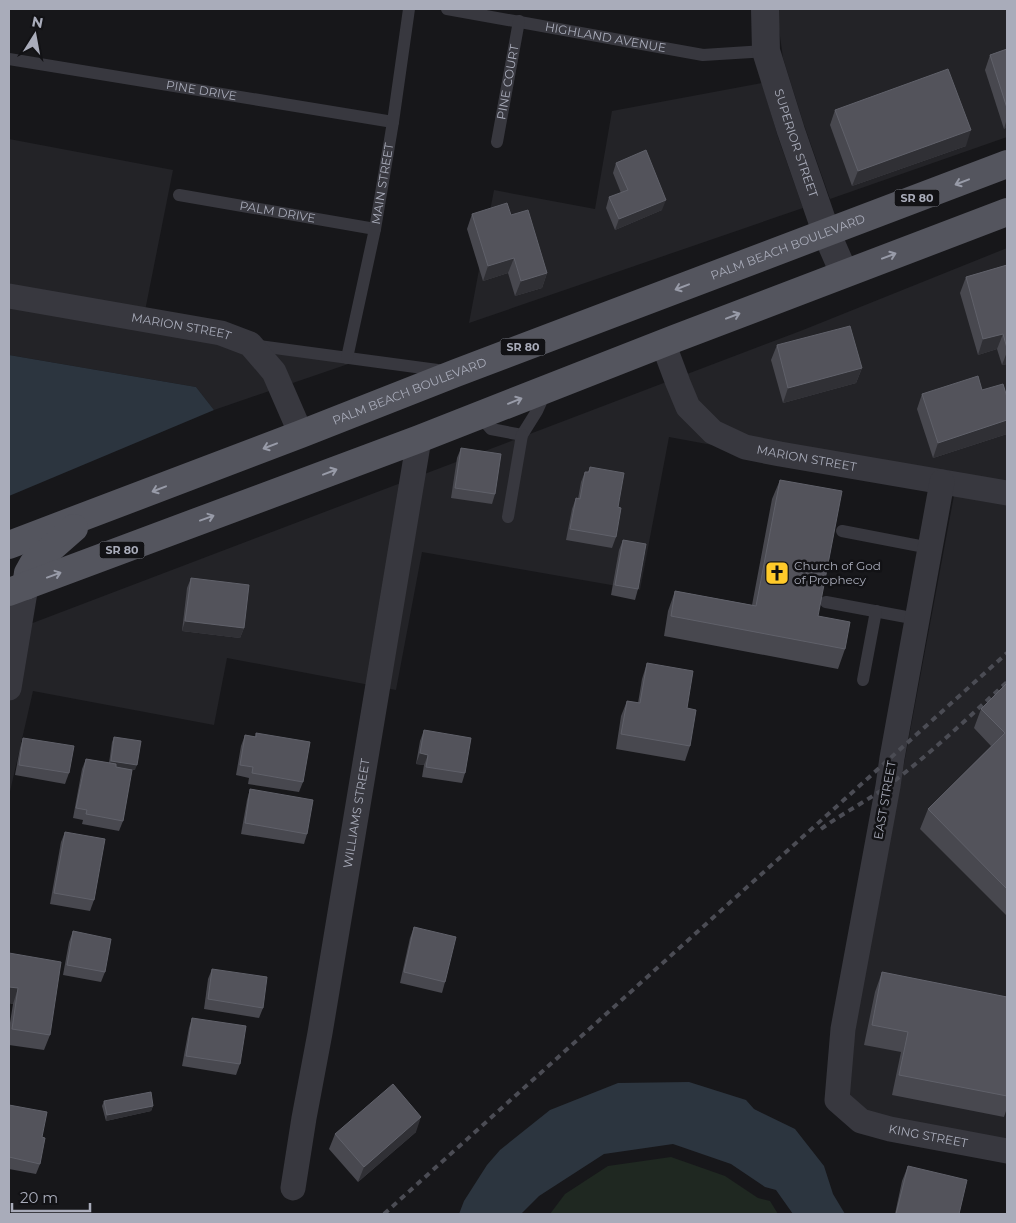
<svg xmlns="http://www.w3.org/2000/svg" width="1016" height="1223" viewBox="0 0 1016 1223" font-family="Montserrat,sans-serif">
<rect width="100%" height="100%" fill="#17171a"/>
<!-- built -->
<g fill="#232327">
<path d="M778,9H1007V137L830,199L804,125L783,58L779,29Z"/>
<path d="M762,83L778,137L803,208L469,323L494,190L595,209L612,111Z"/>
<path d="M9,139L173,170L143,321L357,361L214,410L196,387L9,355Z"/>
<path d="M1007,248V1149L838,1118L955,490L669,437L640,590L422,552L396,690L227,658L214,725L33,691L9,796V632L803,330Z"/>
</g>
<!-- green -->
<path fill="#1f2821" d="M671,1157L725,1176L758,1198L770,1201L778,1214H550L565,1194L608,1166Z"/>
<!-- water -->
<g fill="#2c353f">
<path d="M9,355L196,387L214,410L9,496Z"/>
<path d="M689,1082L746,1100L754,1109L795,1129L824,1166L833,1194L845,1214H793L776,1190L765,1187L731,1164L673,1144L604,1154L539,1196L521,1214H459L464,1201L487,1165L500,1150L550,1110L618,1083Z"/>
</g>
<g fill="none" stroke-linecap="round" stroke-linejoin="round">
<!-- service -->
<g stroke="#38383f" stroke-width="12">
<path id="s1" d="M447,9L703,55L766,51"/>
<path id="s2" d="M9,59L393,122"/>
<path id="s3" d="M497,142L519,21"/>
<path id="s4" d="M179,195L375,229"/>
<path d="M252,345L445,371"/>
<path id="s5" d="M347,358L375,229L393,122L409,9"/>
<path d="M479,415L491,429L522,435L537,411L546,391"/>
<path d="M508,517L522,435"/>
<path d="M842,531L930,548"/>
<path d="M826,602L917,619"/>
<path d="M863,680L876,611"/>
</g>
<!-- minor -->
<g stroke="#38383f" stroke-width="25">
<path id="s6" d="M9,296L221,333L250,344L274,372L301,434"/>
<path id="s7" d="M663,343L678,383L688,407L713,432L745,447L780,454L1007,493"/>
<path id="s8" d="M942,482L892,758L888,786L843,1029L837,1100L861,1121L890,1129L1007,1151"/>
<path d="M9,688L26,586"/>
<path id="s9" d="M293,1188L304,1118L320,1033L419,439"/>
</g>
<!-- tertiary -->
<path stroke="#38383f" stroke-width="28" id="s10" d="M765,9L766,51L791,131L826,232L844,273"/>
<!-- primary -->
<g stroke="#54555e" stroke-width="28">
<path id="s11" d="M9,545L301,434L456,373L1007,164"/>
<path d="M26,586L28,573L33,564L74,528"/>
<path d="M9,592L419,439L674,339L1007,212"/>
</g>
<!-- rail -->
<g stroke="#4b4c54" stroke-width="4" stroke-dasharray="6 5" stroke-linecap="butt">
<path d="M821,829C843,813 867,801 889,785C930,754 969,717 1007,682"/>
<path d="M384,1214L1007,653"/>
</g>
</g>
<!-- wall -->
<g fill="#48484f">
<path d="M1007,49V127L1004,129L985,70L990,55Z"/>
<path d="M835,110L966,146L852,186L830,125Z"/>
<path d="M616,163L662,210L615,230L606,208L609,197L621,193L613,173Z"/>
<path d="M472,214L511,215L547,273L542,288L515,296L508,273L483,281L467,229Z"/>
<path d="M1007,265V364L1002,365L997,349L978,355L960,293L966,277Z"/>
<path d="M777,345L862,368L856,383L783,403L771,360Z"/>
<path d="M982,390L1007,397V434L933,458L917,409L922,394Z"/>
<path d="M461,448L495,494L492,504L451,498L457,458Z"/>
<path d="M590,467L618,507L616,537L612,548L566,540L572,509L576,498L578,499L581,482L585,472H588Z"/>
<path d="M780,480L818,616L845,649L838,669L664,636L668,611L675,591L752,605L772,499Z"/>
<path d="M623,540L638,589L635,600L611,595L619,550Z"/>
<path d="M191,578L244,628L240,638L182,631L187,588Z"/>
<path d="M647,663L687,708L690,746L685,761L616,749L621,716L627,701L638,703L642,679Z"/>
<path d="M1007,683V916L920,829L928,809L991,746L974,728L981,709Z"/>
<path d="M424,730L465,773L462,783L422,777L424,765L416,764L420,741Z"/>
<path d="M256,733L303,782L299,792L248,784L249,778L236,775L241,746L245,735L255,737Z"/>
<path d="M114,737L135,770H131L123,821L119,831L82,824L83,820L73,818L82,769L86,759L109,763L112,742Z"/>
<path d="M23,738L69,773L65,784L15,775L20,748Z"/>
<path d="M250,789L307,834L304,844L241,834L247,800Z"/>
<path d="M65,832L94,900L90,911L50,904L61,842Z"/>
<path d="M414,927L445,982L442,993L400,983L410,938Z"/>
<path d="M73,931L105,972L101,982L63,975L69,942Z"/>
<path d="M9,953L50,1035L44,1050L9,1045V1029L13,1004L9,1003Z"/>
<path d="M212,969L263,1008L259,1018L204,1009L208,979Z"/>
<path d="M882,972L1007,997V1108L1004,1117L892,1095L901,1052L864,1045L875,992Z"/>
<path d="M192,1018L240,1064L236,1075L182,1066L189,1028Z"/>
<path d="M104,1101L153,1106L151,1111L106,1121L102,1106Z"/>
<path d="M9,1105L42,1137L40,1164L36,1174L9,1169Z"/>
<path d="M416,1132L358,1182L329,1149L335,1134Z"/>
<path d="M908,1166L959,1214H895L902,1181Z"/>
</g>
<!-- shaded-wall -->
<g fill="#303035">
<path d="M1007,118V127L1004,129Z"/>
<path d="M971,130L966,146L852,186L858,171Z"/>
<path d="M666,200L662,210L615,230L619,219Z"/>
<path d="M514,258L508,273L483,281L488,266Z"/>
<path d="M547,273L542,288L515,296L521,281Z"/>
<path d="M1003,334L997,349L978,355L983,339Z"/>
<path d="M1007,352V364L1002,365Z"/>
<path d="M862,368L856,383L783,403L788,388Z"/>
<path d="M1007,420V434L933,458L938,443Z"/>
<path d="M185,621L244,628L240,638L182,631Z"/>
<path d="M420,753L428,755L424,765L416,764Z"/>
<path d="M111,761L137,765L135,770L109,766Z"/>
<path d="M9,987L18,988L13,1004L9,1003Z"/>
<path d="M153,1106L151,1111L106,1121L107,1115Z"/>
<path d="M421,1117L416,1132L358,1182L364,1167Z"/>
</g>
<!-- building -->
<g fill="#53535b" stroke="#60616a">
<path d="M1007,49V108L990,55Z"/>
<path d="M948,69L971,130L858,171L835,110Z"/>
<path d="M646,150L666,200L619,219L609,197L628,190L616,163Z"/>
<path d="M507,203L511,215L528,210L547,273L521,281L514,258L488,266L472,214Z"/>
<path d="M1007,265V348L1003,334L983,339L966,277Z"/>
<path d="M850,326L862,368L788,388L777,345Z"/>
<path d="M978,376L982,390L1003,384L1007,397V420L938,443L922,394Z"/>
<path d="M461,448L501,454L495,494L455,488Z"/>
<path d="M590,467L624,473L618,507L621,508L616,537L570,529L576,498L580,499L585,472H589Z"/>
<path d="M780,480L842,491L818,616L850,622L845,649L671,616L675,591L756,606Z"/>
<path d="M623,540L646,544L638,589L615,585Z"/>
<path d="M191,578L249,585L244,628L185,621Z"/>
<path d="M647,663L693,671L687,708L696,710L690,746L621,734L627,701L640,703Z"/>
<path d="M1007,683V889L928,809L1005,733L981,709Z"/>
<path d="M424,730L471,738L465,773L426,767L428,755L420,753Z"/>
<path d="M256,733L310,742L303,782L252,773L253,767L240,765L245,735L256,737Z"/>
<path d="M114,737L141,741L137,765L111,761Z"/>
<path d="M23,738L74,746L69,773L19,765Z"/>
<path d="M86,759L116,764V767L132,770L123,821L86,814L87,810L76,808Z"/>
<path d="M250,789L313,800L307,834L245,823Z"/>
<path d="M65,832L105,839L94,900L54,893Z"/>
<path d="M414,927L456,937L445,982L404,972Z"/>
<path d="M73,931L111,939L105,972L67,965Z"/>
<path d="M9,953L61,962L50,1035L12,1029L18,988L9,987Z"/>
<path d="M212,969L267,977L263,1008L208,999Z"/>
<path d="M882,972L1007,997V1096L899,1075L908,1032L872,1025Z"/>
<path d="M192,1018L246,1026L240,1064L186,1056Z"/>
<path d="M393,1084L421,1117L364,1167L335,1134Z"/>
<path d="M151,1092L153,1106L107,1115L104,1101Z"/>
<path d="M9,1105L47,1112L42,1137L45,1138L40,1164L9,1157Z"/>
<path d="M908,1166L967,1180L959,1214H896Z"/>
</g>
<!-- one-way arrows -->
<defs><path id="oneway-shaft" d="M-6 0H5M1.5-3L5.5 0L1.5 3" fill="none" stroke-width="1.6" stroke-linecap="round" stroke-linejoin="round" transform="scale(1.25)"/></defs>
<g stroke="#989ba8">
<use href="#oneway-shaft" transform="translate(962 182) rotate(159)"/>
<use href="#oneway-shaft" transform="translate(889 256) rotate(-21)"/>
<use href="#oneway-shaft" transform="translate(682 287) rotate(159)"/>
<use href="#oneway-shaft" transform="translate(733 316) rotate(-21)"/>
<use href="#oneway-shaft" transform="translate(515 401) rotate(-22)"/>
<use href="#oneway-shaft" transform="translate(270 446) rotate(159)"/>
<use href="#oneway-shaft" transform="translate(330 472) rotate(-21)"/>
<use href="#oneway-shaft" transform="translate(159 489) rotate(159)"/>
<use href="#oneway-shaft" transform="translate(207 518) rotate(-20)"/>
<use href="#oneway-shaft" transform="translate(54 575) rotate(-20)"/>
</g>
<!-- icons -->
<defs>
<g id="church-square" transform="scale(1.25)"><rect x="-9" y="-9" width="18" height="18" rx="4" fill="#ffca2a" stroke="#121215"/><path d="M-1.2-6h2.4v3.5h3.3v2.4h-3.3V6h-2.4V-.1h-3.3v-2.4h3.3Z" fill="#111"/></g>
</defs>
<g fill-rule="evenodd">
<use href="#church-square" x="777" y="573"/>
</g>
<g text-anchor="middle" stroke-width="5" stroke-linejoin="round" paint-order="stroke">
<!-- shield labels -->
<g fill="#121215" stroke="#7c7e88" stroke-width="1">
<rect x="894.5" y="189.5" width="45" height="17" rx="4"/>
<rect x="500.5" y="338.5" width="45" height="17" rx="4"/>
<rect x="99.5" y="541.5" width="45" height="17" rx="4"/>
</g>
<g font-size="11" font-weight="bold" fill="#a9acba">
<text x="917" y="202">SR 80</text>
<text x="523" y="351">SR 80</text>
<text x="122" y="554">SR 80</text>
</g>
<!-- street labels -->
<g font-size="12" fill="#a9acba" stroke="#121215">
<text dy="4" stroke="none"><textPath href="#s1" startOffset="161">HIGHLAND AVENUE</textPath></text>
<text dy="4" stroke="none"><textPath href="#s3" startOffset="61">PINE COURT</textPath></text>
<text dy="4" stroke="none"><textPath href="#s2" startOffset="195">PINE DRIVE</textPath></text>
<text dy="4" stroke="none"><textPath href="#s10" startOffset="139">SUPERIOR STREET</textPath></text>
<text dy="4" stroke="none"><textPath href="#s5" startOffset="178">MAIN STREET</textPath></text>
<text dy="4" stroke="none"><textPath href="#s4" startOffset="100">PALM DRIVE</textPath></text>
<text dy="4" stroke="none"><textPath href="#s11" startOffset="834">PALM BEACH BOULEVARD</textPath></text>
<text dy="4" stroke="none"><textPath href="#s6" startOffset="175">MARION STREET</textPath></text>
<text dy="4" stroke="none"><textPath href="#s11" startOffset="429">PALM BEACH BOULEVARD</textPath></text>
<text dy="4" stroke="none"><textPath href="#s7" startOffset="202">MARION STREET</textPath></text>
<text transform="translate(885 800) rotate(-80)" y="4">EAST STREET</text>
<text dy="4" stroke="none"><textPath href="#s9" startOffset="380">WILLIAMS STREET</textPath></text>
<text dy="4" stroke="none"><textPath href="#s8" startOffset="728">KING STREET</textPath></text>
</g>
<!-- poi labels -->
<g font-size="12" fill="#a9acba" stroke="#121215" text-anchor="start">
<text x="794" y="570">Church of God<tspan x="794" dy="14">of Prophecy</tspan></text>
</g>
</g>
<!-- border -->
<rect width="1016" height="1223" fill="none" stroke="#a9acba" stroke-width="20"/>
<!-- north arrow -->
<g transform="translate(35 35) rotate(11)" stroke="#121215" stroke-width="4" paint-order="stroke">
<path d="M0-4L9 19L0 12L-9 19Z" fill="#a9acba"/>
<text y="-8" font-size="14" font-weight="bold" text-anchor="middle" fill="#a9acba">N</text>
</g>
<!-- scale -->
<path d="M12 1203v8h78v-8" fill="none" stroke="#a9acba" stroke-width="2.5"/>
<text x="20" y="1203" font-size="15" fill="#a9acba" stroke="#121215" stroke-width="4" paint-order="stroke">20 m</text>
</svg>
